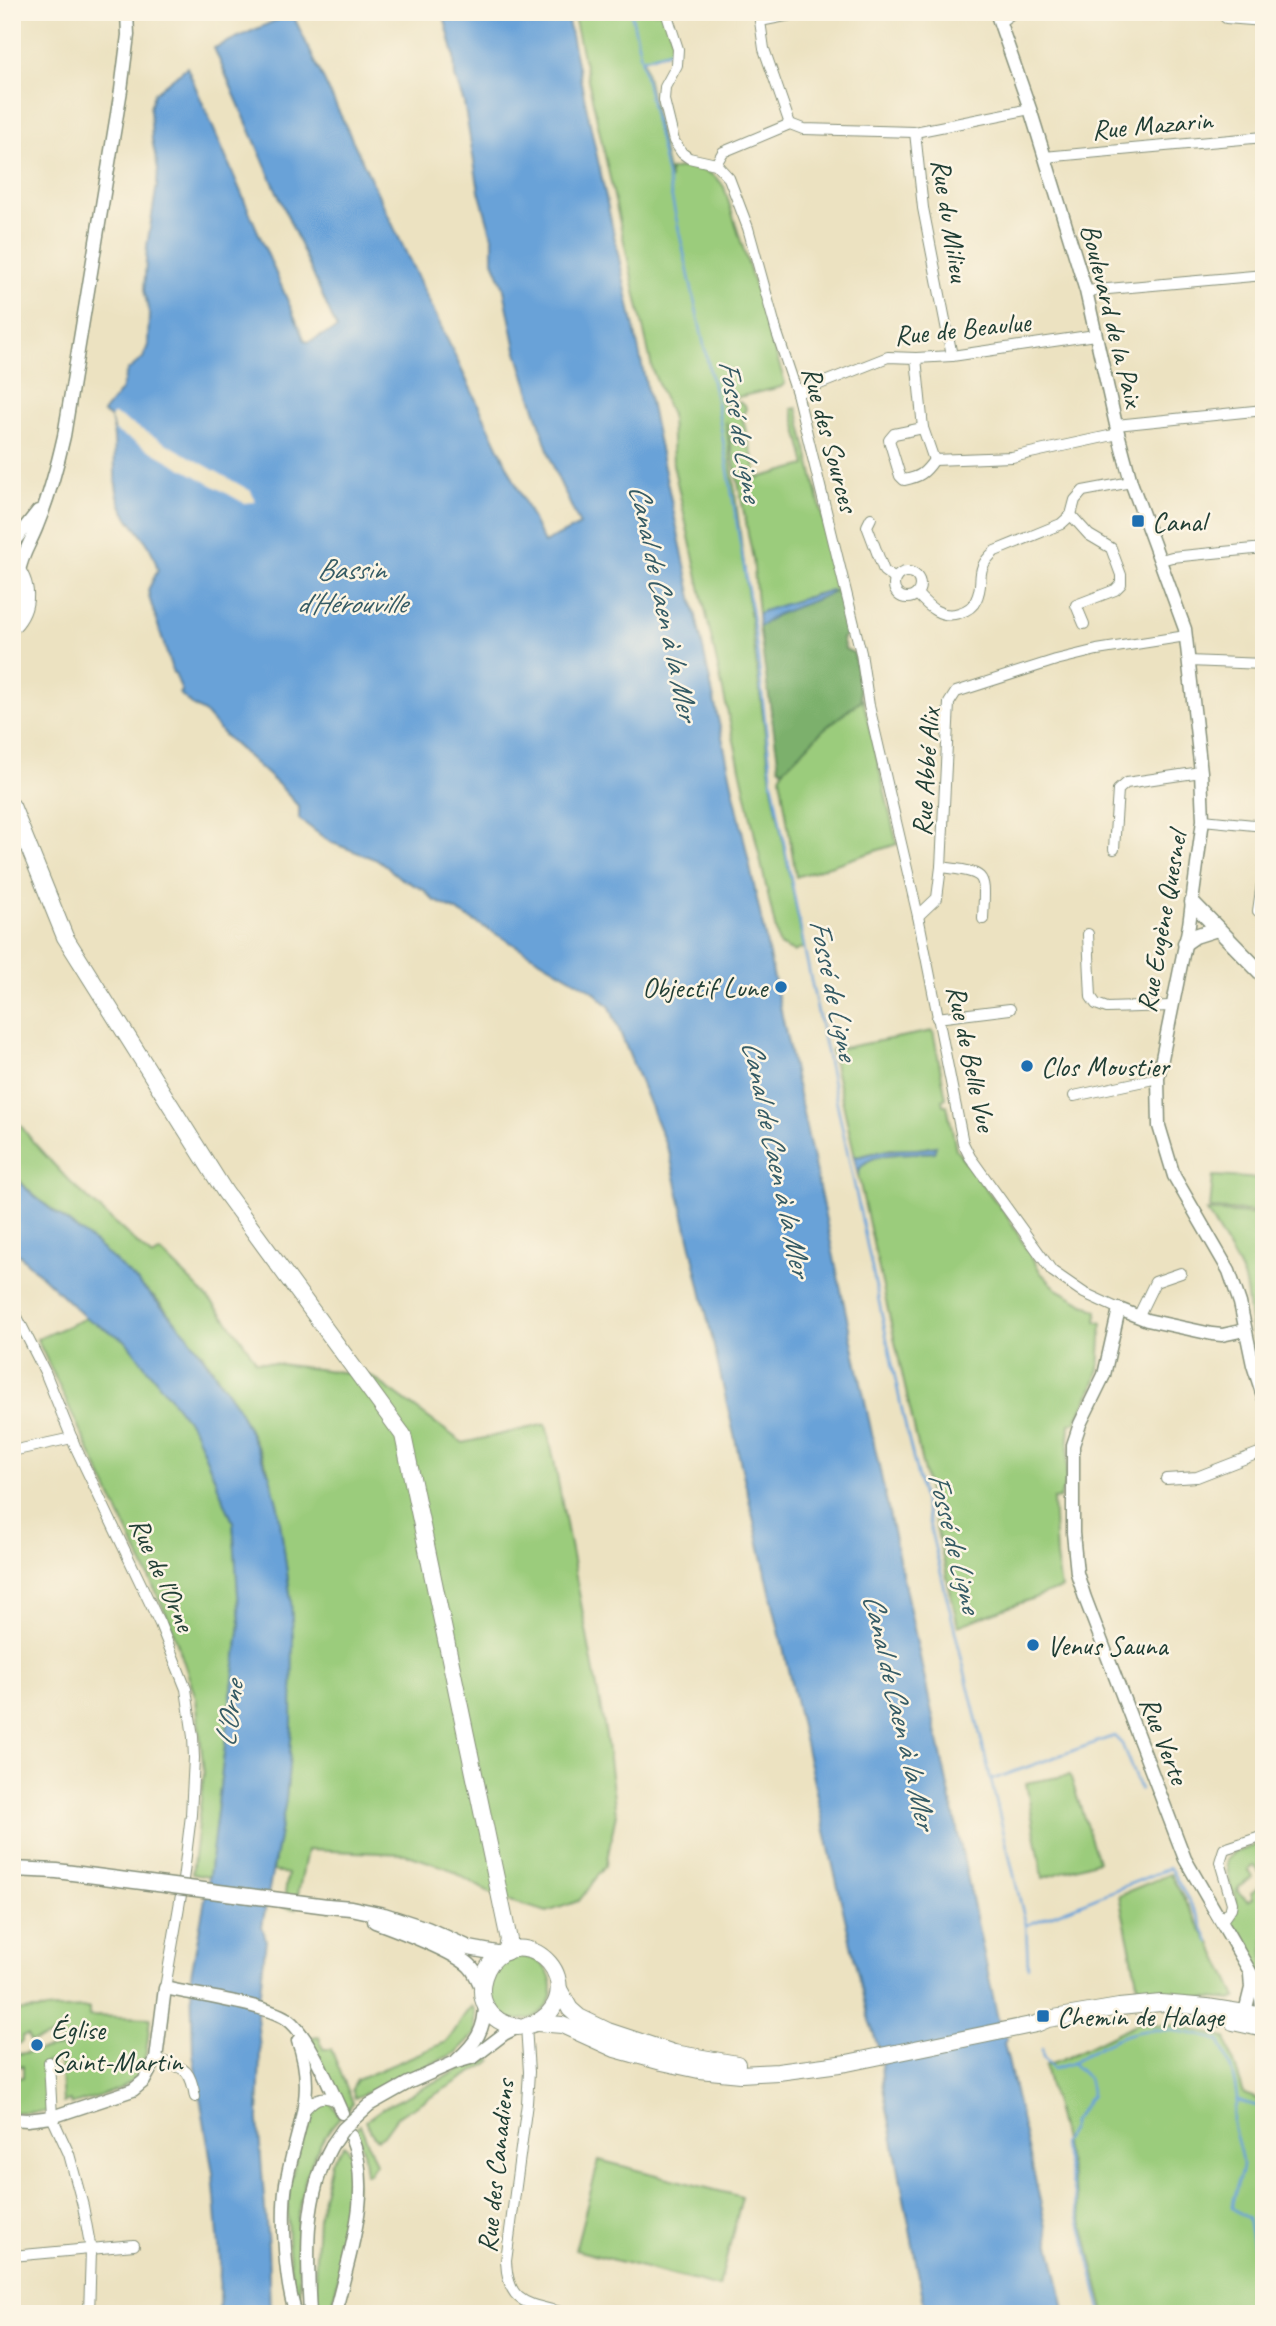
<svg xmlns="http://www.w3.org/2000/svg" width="1276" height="2326" viewBox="0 0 1276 2326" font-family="Caveat,sans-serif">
<rect width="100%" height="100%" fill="#fcf5e5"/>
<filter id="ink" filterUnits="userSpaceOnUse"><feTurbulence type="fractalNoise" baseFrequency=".0143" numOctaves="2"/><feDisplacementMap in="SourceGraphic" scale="14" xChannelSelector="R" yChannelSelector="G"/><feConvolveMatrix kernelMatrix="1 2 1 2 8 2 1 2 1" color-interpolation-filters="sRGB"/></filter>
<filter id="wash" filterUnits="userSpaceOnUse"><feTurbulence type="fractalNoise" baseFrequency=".00686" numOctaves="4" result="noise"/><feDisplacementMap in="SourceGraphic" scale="28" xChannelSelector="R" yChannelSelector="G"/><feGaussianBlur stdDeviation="1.57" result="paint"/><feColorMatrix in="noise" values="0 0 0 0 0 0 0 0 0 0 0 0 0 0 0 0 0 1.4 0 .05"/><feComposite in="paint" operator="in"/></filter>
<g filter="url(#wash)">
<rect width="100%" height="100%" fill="#ece2c1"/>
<!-- green -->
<g fill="#9bcc7c" stroke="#5d8458" stroke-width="2">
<path d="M573,12H665L676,49L643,59L670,180V170C690,165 713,168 724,187L785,383L781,387L721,401L724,405L740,402L745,405L746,409L742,416L758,478L806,465L792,409L797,408L840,590L816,594L758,614L753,559L726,421L771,781L804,947L794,952L779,945L673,464L671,415L653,372Z"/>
<path d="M863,699L897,844L796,877L780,776L783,770L824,729Z"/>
<path d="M933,1031L946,1098L942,1100L943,1105H947L956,1149L1009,1219L1041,1273L1057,1289L1097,1311L1096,1321L1102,1323L1099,1369L1093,1387L1076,1422L1070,1424L1066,1481L1060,1498L1053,1499L1056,1557L1061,1588L958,1626L858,1175C861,1149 914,1154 934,1152L936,1146L907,1151L891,1149L855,1157L831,1050Z"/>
<path d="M12,1114L34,1143L69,1181L152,1257L161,1252C196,1285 231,1319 256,1361L371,1376L463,1443L546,1424L554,1460L606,1736L616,1814L606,1865L579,1901L547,1912L497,1897L447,1868L405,1854L307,1850L295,1909L283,1907L288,1874L273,1871L287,1791L292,1727L291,1600L278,1507L267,1466L237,1406L202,1353L158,1301L96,1244L31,1193L12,1172Z"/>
<path d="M1213,1176L1264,1179V1212L1210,1209Z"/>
<path d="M1207,1211L1264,1215V1355C1247,1342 1250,1300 1244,1280C1238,1261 1217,1231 1207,1211Z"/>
<path d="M86,1318L125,1340L194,1429L233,1522L240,1623L209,1877L192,1874L204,1773L196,1698L170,1622L37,1339Z"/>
<path d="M1070,1775L1098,1861L1043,1878L1026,1783Z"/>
<path d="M1264,1842V1869L1259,1872L1254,1865L1248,1870L1253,1877L1239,1887L1237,1891L1248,1901L1253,1898L1251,1893L1259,1887L1264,1894V1971L1261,1972L1230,1922L1236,1909V1897L1231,1890L1226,1860L1233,1853Z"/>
<path d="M1170,1874L1208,1941L1211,1943L1237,1997L1232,2000L1173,1995L1140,1996L1119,1895Z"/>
<circle cx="520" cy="1988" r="32"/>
<path d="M472,2006L475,2011L476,2033L456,2053L355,2098L352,2089L357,2080L446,2042C457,2031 461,2016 472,2006Z"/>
<path d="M89,2008V2016L150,2018C148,2034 148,2053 142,2067C131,2092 94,2096 71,2105L70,2101L63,2103L60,2060L46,2062L48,2112H12V2095L14,2094L13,2088H16L15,2078L23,2077V2066L12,2067V2055L61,2047L59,2034L30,2042L28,2035L22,2036V2042L12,2046V2011Z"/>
<path d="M1137,2023L1181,2026L1226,2038L1244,2094L1264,2101V2314H1105L1045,2066L1062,2060Z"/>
<path d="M319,2036L323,2049H331L353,2103L345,2111L313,2047L312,2037Z"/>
<path d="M489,2058L492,2060L487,2064L397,2117L384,2135L378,2139C371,2135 368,2128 365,2121L383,2108L473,2063Z"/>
<path d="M327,2100L332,2104L340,2117C316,2142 302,2181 298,2215C295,2247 301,2281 300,2313C289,2274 285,2230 289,2190C291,2176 296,2161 299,2148C304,2126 303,2108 327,2100Z"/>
<path d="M360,2124L376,2164L369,2174H366L363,2149L355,2130Z"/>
<path d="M344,2145C358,2159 356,2186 353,2205L331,2314H318L315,2272L318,2219L331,2162Z"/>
<path d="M599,2160L742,2197L719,2287L575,2250Z"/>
</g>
<!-- forest -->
<path fill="#7cb06c" stroke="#4e7650" stroke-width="2" d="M840,590L849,627V633L842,638L845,649L854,653L861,700L824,729L783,770L779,767L759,627L776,615Z"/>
<!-- water -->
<g fill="#69a2d8" stroke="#447086" stroke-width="2">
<path d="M443,12H566L999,2024L1007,2038L1004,2043L1066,2314H926L882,2082L881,2056L867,2014L670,1155L610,1007L593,991L455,910L433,900L424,890L400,878L380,861L330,842L299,819V807L280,786L224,735L204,712L193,706L179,693L182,692L175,673H173L150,600L148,590L158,570C155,559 152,549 145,540C135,526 124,516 119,499C111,474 118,444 111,418L103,413L121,390L127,371L143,358L148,345L149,313L144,290L147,246L157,185L158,169L152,139L150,108L154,93L187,67L305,341L308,342L337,329L214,48L292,13L544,543L580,525L555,472L516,349L503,285L493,261V240L479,191L464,103L455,77L454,55Z"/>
<path d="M831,590L832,593L776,615L759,627L758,614L763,611Z"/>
<path d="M936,1146L934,1152C914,1154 861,1149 858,1175L853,1153L855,1157C866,1156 878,1151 890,1150C906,1148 920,1151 936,1146Z"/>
<path d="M12,1172L21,1184L39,1200L96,1244L138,1282L187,1334L237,1406L270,1476L278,1507L291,1601L293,1636L292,1727L286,1800L262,1926L266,1940L257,2016L260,2051L258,2120L268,2248L270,2314H219L220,2260L213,2173L193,2055L191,1975L209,1877L240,1623L233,1522L194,1429L125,1340L86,1318L12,1248Z"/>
</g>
<!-- pier -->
<path fill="#ece2c1" d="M114,414L251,491L256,502L244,503L115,431L111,418Z"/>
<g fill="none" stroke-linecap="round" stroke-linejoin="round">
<!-- stream -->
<g stroke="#69a2d8" stroke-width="2.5">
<path d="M631,12L717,404L755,633L772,781L804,947L904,1420L1026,1925L1028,1967"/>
<path d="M642,59L676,49"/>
<path d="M991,1780L1114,1736L1122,1744L1140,1790"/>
<path d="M1027,1925L1170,1868L1199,1918L1209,1942"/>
<path d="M1042,2049L1043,2058L1053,2069L1072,2063L1088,2078L1092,2095L1073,2121L1071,2129L1062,2143L1102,2314"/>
<path d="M1072,2063C1092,2051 1118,2034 1143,2031C1166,2027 1198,2034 1220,2041C1228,2058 1235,2078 1237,2098C1237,2106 1231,2114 1233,2124C1235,2138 1242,2151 1242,2166C1241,2180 1232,2193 1232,2208L1248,2219C1254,2250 1261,2281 1262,2314"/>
<path d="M1237,2101L1263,2107"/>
</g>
</g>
</g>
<g filter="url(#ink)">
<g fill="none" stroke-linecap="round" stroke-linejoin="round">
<!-- minor casing -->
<g stroke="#86907a" stroke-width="12">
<g id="minor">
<path d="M666,12L678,49L677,65L665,87L664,100L674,141L682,153L689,158L716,164L729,178L748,228L777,333L797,393L861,653L869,706L918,916L963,1143L970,1157L1052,1271L1084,1293L1119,1309"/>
<path d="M1128,12L1170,16L1183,12"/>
<path d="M1220,12L1226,18L1264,21"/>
<path d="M1000,22L1014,12"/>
<path d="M790,124L764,49L760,21L806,12"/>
<path d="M915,132L923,208L952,356"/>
<path d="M1044,157L1264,137"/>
<path d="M716,164L723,152L790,124L803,129L915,132L1030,109"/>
<path d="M1086,291L1264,275"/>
<path d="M916,358L923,428L934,460L1012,457L1118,434"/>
<path d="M797,393L888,357L916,358L952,356L1095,335"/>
<path d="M1116,425L1264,410"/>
<path d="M923,428L894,434L889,440L900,476L904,480C920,477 925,473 934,460"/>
<path d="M1071,515L1089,535L1111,548L1121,575V584L1115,590L1076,605L1084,624"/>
<path d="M871,518L867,526L884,571L895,579"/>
<path d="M1161,560L1172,557L1264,548"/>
<circle cx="907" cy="585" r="13"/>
<path d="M917,594C928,606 940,619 959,613C966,611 973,607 976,600C986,580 972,571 995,551L1061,524L1071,515L1075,500L1083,491L1131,482"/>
<path d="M1188,661L1264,664"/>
<path d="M1203,820L1264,826"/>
<path d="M1114,849L1118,790L1126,783L1201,772"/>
<path d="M941,867C989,873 985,873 983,919"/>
<path d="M1264,869L1258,911L1264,912"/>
<path d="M918,916L937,898L941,867L949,703L956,692L1056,660L1097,650L1186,636"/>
<path d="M1088,934L1091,997L1096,1004L1107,1008L1171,1006"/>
<path d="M937,1018L1010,1009"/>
<path d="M1074,1096L1158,1078"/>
<path d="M12,1307L45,1372L75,1446L160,1624L186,1689L193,1737L194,1758L191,1815L183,1880"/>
<path d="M1138,1317L1155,1282L1181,1273"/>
<path d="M12,1451L72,1438"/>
<path d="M1166,1479L1197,1477L1264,1451"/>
<path d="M1221,1922L1231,1908L1232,1903L1220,1862L1224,1849L1264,1836"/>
<path d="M165,1988L181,1895"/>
<path d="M526,2026L529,2072L527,2103L506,2261C508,2307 530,2303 567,2314"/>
<path d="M156,2059C184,2069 190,2066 195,2097"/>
<path d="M49,2062L52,2117L69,2154L83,2206L91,2250L89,2314"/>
<path d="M303,2112C313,2100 321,2093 336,2101"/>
<path d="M12,2256L134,2245"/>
<path d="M12,2311L13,2314"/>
</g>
</g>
<!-- tertiary casing -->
<g stroke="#86907a" stroke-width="15">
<g id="tertiary">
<path d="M996,12L1030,109L1086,291L1116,425L1131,482L1185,629L1201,772L1203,820L1189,925L1158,1078L1159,1126L1174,1176L1229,1271L1240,1303L1253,1365L1264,1399"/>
<path d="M12,544L38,511"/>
<path d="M19,572C21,556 31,542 37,526C49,497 57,467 64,436L121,90L128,35L127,12"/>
<path d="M1250,1974L1251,1988L1245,2012L1250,2019"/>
<path d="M1219,2020L1260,2015L1262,2007L1260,1989L1185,1859L1085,1598L1077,1573L1073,1533V1445L1080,1424L1104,1375L1119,1309L1147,1320L1212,1334L1222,1335L1245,1330"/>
<path d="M457,2060C476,2043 485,2030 485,2004"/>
<path d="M369,2105L408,2083L453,2063L474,2057L504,2034L518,2027"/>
<path d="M12,2119L27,2120L52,2117L133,2090L144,2081L156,2059L165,1988C195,1995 264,2004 287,2019C309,2035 330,2087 342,2113"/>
<path d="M296,2314C285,2284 281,2216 286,2184C295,2131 318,2096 298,2041"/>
<path d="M310,2314C307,2257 303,2197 332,2145"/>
<path d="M335,2314C348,2257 374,2192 351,2136"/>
</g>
</g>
<!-- secondary casing -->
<g stroke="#86907a" stroke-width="17">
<g id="secondary">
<path d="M1192,902L1264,976"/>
<path d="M1185,943L1195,936L1217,929"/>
<path d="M12,1869L57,1871L165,1885"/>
<path d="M327,1906L351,1908L384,1915L427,1929L469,1948L502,1954"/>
<path d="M375,1921C397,1929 455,1951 470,1966C475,1971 478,1978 481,1985"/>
</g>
</g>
<!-- primary casing -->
<g stroke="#86907a" stroke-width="18">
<g id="primary">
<path d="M12,564C29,583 30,607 12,626"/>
<path d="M12,806L65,937L225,1192L403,1435L509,1940L506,1952"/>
<path d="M559,1989L570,2009L579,2017L608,2031L674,2053L737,2064"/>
<path d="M1233,2022L1264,2029"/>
<path d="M537,2023L562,2025L615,2049L662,2062L699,2070L741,2074L778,2072L847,2063L1036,2024L1048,2019L1119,2007L1161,2003L1207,2007L1264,2016"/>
<path d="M518,2027C454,2017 485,1928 537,1953C546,1958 554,1967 557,1977C564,2001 548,2021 526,2026"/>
</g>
</g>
<!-- minor -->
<use href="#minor" stroke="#fff" stroke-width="10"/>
<!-- tertiary -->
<use href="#tertiary" stroke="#fff" stroke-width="12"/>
<!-- secondary -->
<use href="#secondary" stroke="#fff" stroke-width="14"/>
<!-- primary -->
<use href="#primary" stroke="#fff" stroke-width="16"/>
<!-- tertiary-bridge casing -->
<g stroke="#86907a" stroke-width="15" stroke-linecap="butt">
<path id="tertiary-bridge" d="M332,2145L343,2129L369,2105"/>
</g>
<!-- secondary-bridge casing -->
<g stroke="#86907a" stroke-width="17" stroke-linecap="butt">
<path id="secondary-bridge" d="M165,1885L327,1906"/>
</g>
<!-- tertiary-bridge -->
<use href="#tertiary-bridge" stroke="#fff" stroke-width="12"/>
<!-- secondary-bridge -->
<use href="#secondary-bridge" stroke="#fff" stroke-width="14"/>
</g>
</g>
<!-- markers -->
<g fill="#1f6fb2" stroke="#fcf5e5" stroke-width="2.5">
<rect x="1131" y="514" width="14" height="14" rx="3.5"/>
<circle cx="781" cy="987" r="7"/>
<circle cx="1027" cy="1066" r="7"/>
<circle cx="1033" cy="1645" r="7"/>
<rect x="1036" y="2009" width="14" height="14" rx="3.5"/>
<circle cx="37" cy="2045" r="7"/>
</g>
<g text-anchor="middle" stroke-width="5" stroke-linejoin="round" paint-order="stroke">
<!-- street labels -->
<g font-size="28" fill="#1f3d34" stroke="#fcf5e5">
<text transform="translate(1152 124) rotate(-5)" y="10">Rue Mazarin</text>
<text transform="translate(951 220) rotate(81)" y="10">Rue du Milieu</text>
<text transform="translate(1113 315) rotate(76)" y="10">Boulevard de la Paix</text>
<text transform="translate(962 328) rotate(-6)" y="10">Rue de Beaulue</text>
<text transform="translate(831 439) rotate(75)" y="10">Rue des Sources</text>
<text transform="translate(925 772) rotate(-86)" y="10">Rue Abbé Alix</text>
<text transform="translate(1161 922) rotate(-80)" y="10">Rue Eugène Quesnel</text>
<text transform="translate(972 1058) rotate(78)" y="10">Rue de Belle Vue</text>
<text transform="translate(163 1574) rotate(66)" y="10">Rue de l'Orne</text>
<text transform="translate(1165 1740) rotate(69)" y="10">Rue Verte</text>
<text transform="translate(495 2166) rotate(-84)" y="10">Rue des Canadiens</text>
</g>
<!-- poi labels -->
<g font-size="28" fill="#1f3d34" stroke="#fcf5e5" text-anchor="start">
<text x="1152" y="531">Canal</text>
<text x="767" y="997" text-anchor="end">Objectif Lune</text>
<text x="1041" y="1076">Clos Moustier</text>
<text x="1047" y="1655">Venus Sauna</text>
<text x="1057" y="2026">Chemin de Halage</text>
<text x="51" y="2039">Église<tspan x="51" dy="32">Saint-Martin</tspan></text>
</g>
<!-- water labels -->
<g font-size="30" font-style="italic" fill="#355b65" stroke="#fcf5e5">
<text transform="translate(741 430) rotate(80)" y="10">Fossé de Ligne</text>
<text x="351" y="579">Bassin<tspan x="351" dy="34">d'Hérouville</tspan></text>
<text transform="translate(664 602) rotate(78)" y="10">Canal de Caen à la Mer</text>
<text transform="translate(834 989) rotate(78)" y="10">Fossé de Ligne</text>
<text transform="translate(777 1158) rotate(78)" y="10">Canal de Caen à la Mer</text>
<text transform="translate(955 1542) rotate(76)" y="10">Fossé de Ligne</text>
<text transform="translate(900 1711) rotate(77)" y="10">Canal de Caen à la Mer</text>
<text transform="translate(229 1714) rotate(-82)" y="10">L'Orne</text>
</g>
</g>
<!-- margin -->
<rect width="1276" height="2326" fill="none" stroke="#fcf5e5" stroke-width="42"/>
</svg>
